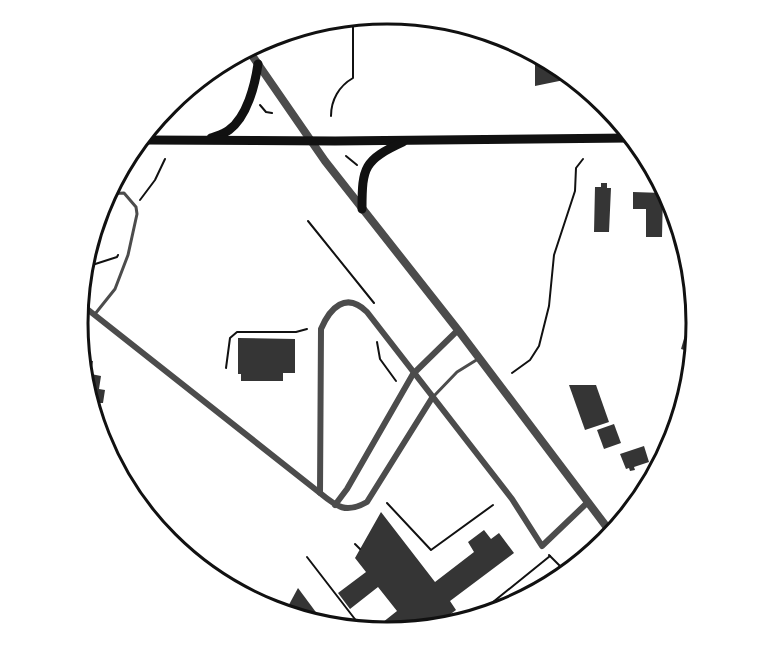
<svg xmlns="http://www.w3.org/2000/svg" width="775" height="646" viewBox="0 0 775 646" font-family="'Alegreya Sans',sans-serif">
<rect width="100%" height="100%" fill="#fff"/>
<!-- building -->
<g fill="#353535">
<path d="M535,57L551,67L569,79L535,86Z"/>
<path d="M601,183H607V188H611L609,232H594L595,187H601Z"/>
<path d="M633,192L663,193L662,237H646V209H633Z"/>
<path d="M697,321L691,352L681,349L685,335L691,337Z"/>
<path d="M238,338L295,339V373H283V381H241V374H238Z"/>
<path d="M85,360L93,361L91,374L101,376L99,389L105,390L103,403H97L96,411Z"/>
<path d="M685,363L689,364L684,390L679,389Z"/>
<path d="M569,385H596L609,422L585,430Z"/>
<path d="M614,424L621,443L604,449L597,430Z"/>
<path d="M644,446L649,462L634,467L635,470L630,471L629,468L626,469L620,454Z"/>
<path d="M381,512L435,582L474,552L468,542L484,530L491,539L499,533L514,553L450,601L456,610L440,622L388,632L373,630L397,611L378,587L350,609L338,593L366,572L355,558Z"/>
<path d="M298,588L321,619L285,612Z"/>
</g>
<g fill="none" stroke-linecap="round" stroke-linejoin="round">
<!-- path -->
<g stroke="#111" stroke-width="2">
<path d="M182,95H186"/>
<path d="M260,105L266,112L272,113"/>
<path d="M331,116C331,100 339,86 353,78V20"/>
<path d="M346,156L357,165"/>
<path d="M140,200L155,180L165,159"/>
<path d="M308,221L374,303"/>
<path d="M89,266L117,257L118,255"/>
<path d="M377,342L380,359L396,381"/>
<path d="M226,368L230,338L237,332H296L307,329"/>
<path d="M512,373L530,360L539,346L549,306L554,255L575,191L576,168L583,159"/>
<path d="M387,503L431,550L493,505"/>
<path d="M355,544L360,549"/>
<path d="M549,555L564,570"/>
<path d="M307,557L361,627"/>
<path d="M477,615L550,556"/>
</g>
<!-- service -->
<g stroke="#4c4c4c" stroke-width="3">
<path d="M95,314L115,289L128,255L137,214L136,207L124,193L108,194"/>
<path d="M433,397L457,372L478,359"/>
</g>
<!-- minor -->
<g stroke="#4c4c4c" stroke-width="6">
<path d="M82,305L320,493"/>
<path d="M432,398L367,502C346,514 337,507 320,493L321,329C330,308 346,291 367,312L512,499L542,546L588,502"/>
<path d="M335,505L347,489L413,374L458,330"/>
</g>
<!-- tertiary -->
<path stroke="#4c4c4c" stroke-width="8" d="M249,51L325,161L458,330L612,534"/>
<!-- secondary -->
<g stroke="#111" stroke-width="9">
<path d="M211,138C216,136 224,134 229,130C247,117 255,85 258,64"/>
<path d="M145,140L335,141L629,138"/>
<path d="M362,209C362,167 364,160 403,142"/>
</g>
</g>
<!-- crop -->
<path d="M0 0H775V646H0ZM88 323a299 299 0 1 1 598 0a299 299 0 1 1-598 0Z" fill="#fff" fill-rule="evenodd"/>
<path fill="none" stroke="#111" stroke-width="3" d="M88 323a299 299 0 1 1 598 0a299 299 0 1 1-598 0Z"/>
</svg>
